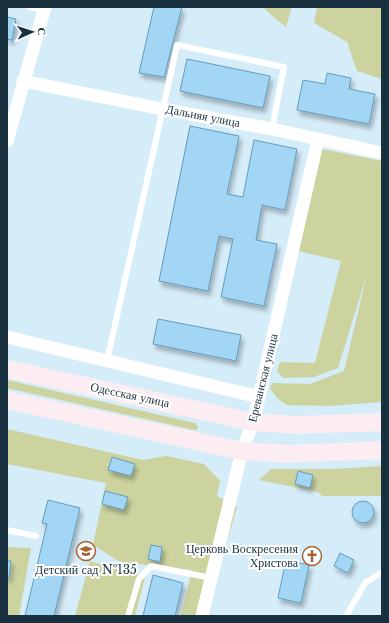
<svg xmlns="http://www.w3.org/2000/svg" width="389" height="623" viewBox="0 0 389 623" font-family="'Libre Baskerville',serif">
<defs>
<filter id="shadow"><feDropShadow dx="2.5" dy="4.5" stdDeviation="2" flood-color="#0004"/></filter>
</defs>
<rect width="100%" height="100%" fill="#d5ecf9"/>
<!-- green -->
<g fill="#ccd39f">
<path d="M263,7H292L286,27L270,14Z"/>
<path d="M317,7H382V79L357,71L347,42L314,23Z"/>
<path d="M322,149L382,161V402L329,406L287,405L277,398L270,388L272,383L310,384L344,371L367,274L338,368L314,377L283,378L277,371L280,362L315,363L341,261L298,251Z"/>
<path d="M7,380L195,423L197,425L198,428L196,430H194L7,388Z"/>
<path d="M7,429L143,460L166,456L204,464L220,481L217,496L237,507L218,572L208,616H181L192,570L120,562L93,545L106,483L7,464Z"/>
<path d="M382,466V496H322L318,492L259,480L271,469H335Z"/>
<path d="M7,547L31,548L19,616H7Z"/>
<path d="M90,561L145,577L135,616H75Z"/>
</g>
<!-- building -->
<g fill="#a2d6f4" stroke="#639cbc" filter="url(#shadow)">
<path d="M154,7H182L164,77L139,73Z"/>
<path d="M7,17L16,19L12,40L7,39Z"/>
<path d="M187,59L270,76L263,108L180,91Z"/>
<path d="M327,73L351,78L349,89L375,94L369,124L297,110L303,80L325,84Z"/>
<path d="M190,126L239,136L227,194L243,197L254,140L297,149L285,210L262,205L256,240L277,244L264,306L221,297L233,239L219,236L208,291L159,281Z"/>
<path d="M158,319L241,335L236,361L153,344Z"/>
<path d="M112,457L135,464L131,476L108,470Z"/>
<path d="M298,471L313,475L310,488L295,484Z"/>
<path d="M105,491L128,497L124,510L102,504Z"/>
<path d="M48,500L80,508L54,616H25L47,524L42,523Z"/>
<circle cx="363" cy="512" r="11"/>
<path d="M151,545L162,547L160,562L148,559Z"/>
<path d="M340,553L354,560L348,573L334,566Z"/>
<path d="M286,560L309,565L301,603L278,598Z"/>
<path d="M7,561H11L9,579H7Z"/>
<path d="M153,575L183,583L175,616H143Z"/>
</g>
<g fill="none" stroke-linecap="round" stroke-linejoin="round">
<!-- lane -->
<g stroke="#fff" stroke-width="6">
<path d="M29,7L44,10"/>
<path d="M107,361L177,45L284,67L272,129"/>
<path d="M7,530L36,536"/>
<path d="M128,616L139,579L151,566L211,578"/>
<path d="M346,616L365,583L382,572"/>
</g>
<!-- street -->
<g stroke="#fff" stroke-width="13">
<path d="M23,81L162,109L272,129L382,153"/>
<path d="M7,141L45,7"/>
<path d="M7,337L259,397"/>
<path d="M202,616L242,451L253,422L259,397L318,139"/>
</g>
<!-- secondary -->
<g stroke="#fbedf2" stroke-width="18">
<path d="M7,369L253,422L296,425L382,422"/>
<path d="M7,400L242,451L288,454L382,450"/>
</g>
</g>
<!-- icons -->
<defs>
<g id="school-ring" transform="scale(1)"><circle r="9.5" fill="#fff" stroke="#a76433" stroke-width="1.5"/><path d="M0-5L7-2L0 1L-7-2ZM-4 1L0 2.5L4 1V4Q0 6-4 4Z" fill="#a76433"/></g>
<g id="church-ring" transform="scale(1)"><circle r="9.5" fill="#fff" stroke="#a76433" stroke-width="1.5"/><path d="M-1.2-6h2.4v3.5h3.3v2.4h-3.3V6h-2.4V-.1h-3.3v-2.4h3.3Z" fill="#a76433"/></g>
</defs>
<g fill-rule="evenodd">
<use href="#school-ring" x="86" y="551"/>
<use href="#church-ring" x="312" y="556"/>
</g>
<g text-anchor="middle" stroke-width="4" stroke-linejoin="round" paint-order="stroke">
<!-- street labels -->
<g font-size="12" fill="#19313e" stroke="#fff">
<text transform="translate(203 116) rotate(11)" y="4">Дальняя улица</text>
<text transform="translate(263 378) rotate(-76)" y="4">Ереванская улица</text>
<text transform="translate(130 395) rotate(12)" y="4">Одесская улица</text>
</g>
<!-- poi labels -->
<g font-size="12" fill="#19313e" stroke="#fff" text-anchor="end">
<text x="298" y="553">Церковь Воскресения<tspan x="298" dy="14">Христова</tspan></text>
<text x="86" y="574" text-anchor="middle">Детский сад №135</text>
</g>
</g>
<!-- border -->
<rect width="389" height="623" fill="none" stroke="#19313e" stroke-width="16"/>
<!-- north arrow -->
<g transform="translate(32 32) rotate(87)" stroke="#ffffff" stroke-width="3" paint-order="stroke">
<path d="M0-3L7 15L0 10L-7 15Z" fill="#19313e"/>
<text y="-6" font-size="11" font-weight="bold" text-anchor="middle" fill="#19313e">С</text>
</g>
</svg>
